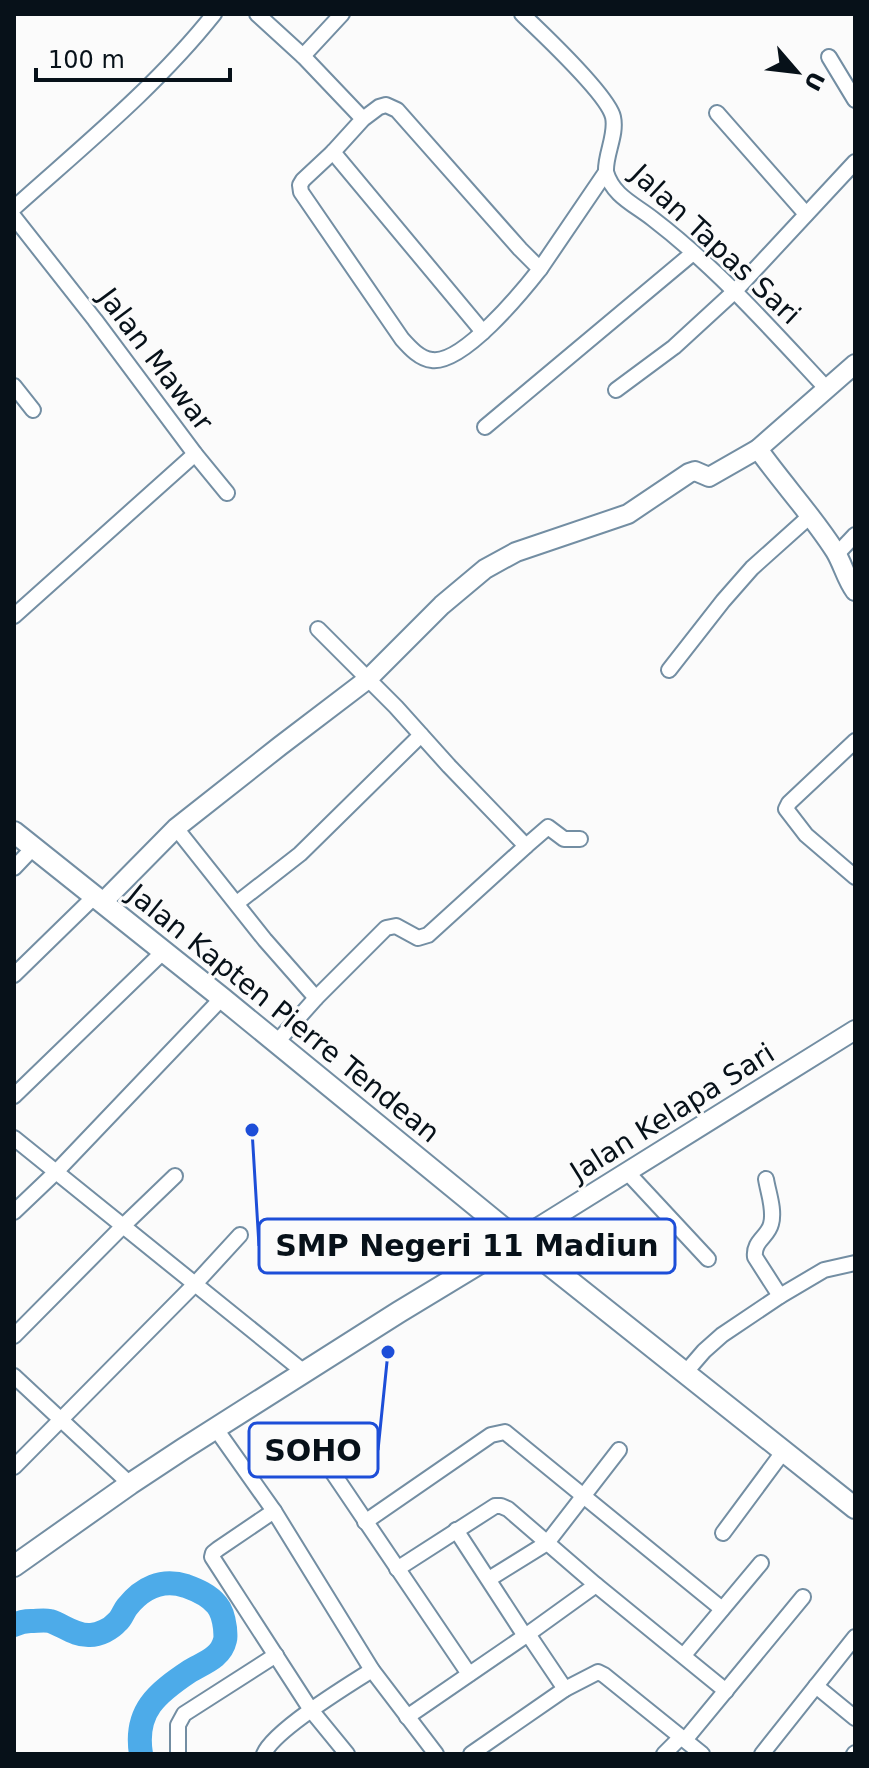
<svg xmlns="http://www.w3.org/2000/svg" width="869" height="1768" viewBox="0 0 869 1768" font-family="'DejaVu Sans',sans-serif">
<rect width="100%" height="100%" fill="#fbfbfb"/>
<g fill="none" stroke-linecap="round" stroke-linejoin="round">
<!-- river -->
<path stroke="#4dabe9" stroke-width="24" d="M14,1625C20,1622 24,1621 31,1621C37,1621 44,1620 50,1621C63,1625 75,1636 90,1635C99,1635 111,1629 117,1622C122,1618 123,1612 127,1607C142,1588 162,1578 186,1586C197,1590 209,1595 217,1605C222,1611 224,1620 225,1628C225,1629 226,1639 225,1640C221,1658 203,1663 190,1671C157,1693 134,1711 141,1754"/>
<!-- minor casing -->
<g stroke="#738ea3" stroke-width="18">
<g id="minor">
<path d="M257,14L303,56L363,119L379,107L386,105L397,110L520,249L540,269C522,292 463,364 432,360C420,359 410,348 402,339L301,192L300,185L303,180L333,152L363,119"/>
<path d="M522,14C541,32 608,95 613,117C617,135 605,154 606,172L540,269"/>
<path d="M303,56L342,14"/>
<path d="M829,57L855,100"/>
<path d="M717,113L806,214"/>
<path d="M333,152L483,332"/>
<path d="M606,172C613,196 634,204 653,219C717,268 771,329 826,388"/>
<path d="M14,208C83,146 156,87 214,14"/>
<path d="M14,217L95,320L195,454L227,493"/>
<path d="M14,386L33,410"/>
<path d="M616,390L674,347L735,291L855,162"/>
<path d="M485,427L693,253"/>
<path d="M837,554L855,535"/>
<path d="M14,616L195,454"/>
<path d="M669,670L723,601L752,568L810,516"/>
<path d="M855,741L789,803L786,809L806,835L855,877"/>
<path d="M176,828L265,940L316,998"/>
<path d="M526,846L548,827L564,839H580"/>
<path d="M14,868L33,848"/>
<path d="M237,903L300,854L421,735"/>
<path d="M14,975L95,896"/>
<path d="M276,1043L316,998L386,928L396,926L418,938L428,935L526,846L449,766L396,707L318,629"/>
<path d="M14,1096L164,951"/>
<path d="M14,1138L304,1372"/>
<path d="M628,1173L708,1259"/>
<path d="M766,1179C768,1192 775,1210 771,1224C768,1237 753,1241 755,1257L780,1296"/>
<path d="M14,1212L56,1172L222,998"/>
<path d="M14,1336L124,1225L175,1176"/>
<path d="M685,1373L704,1351L722,1335L780,1296L824,1270L855,1263"/>
<path d="M14,1376L130,1484"/>
<path d="M216,1429L274,1511L372,1670L436,1754"/>
<path d="M14,1467L195,1284L240,1235"/>
<path d="M331,1470L469,1674"/>
<path d="M274,1511L218,1549L213,1553L212,1557L311,1710L347,1754"/>
<path d="M365,1522L491,1435L505,1432L722,1609"/>
<path d="M456,1530L525,1636"/>
<path d="M723,1533L783,1452"/>
<path d="M397,1569L495,1506H501L508,1509L596,1585L726,1691"/>
<path d="M489,1579L547,1543L619,1450"/>
<path d="M528,1634L565,1689"/>
<path d="M684,1655L761,1563"/>
<path d="M816,1686L855,1718"/>
<path d="M407,1717L528,1634L596,1585"/>
<path d="M685,1740L803,1597"/>
<path d="M178,1754V1725L184,1714L276,1655"/>
<path d="M264,1754C273,1731 348,1685 372,1670"/>
<path d="M471,1754L565,1689L598,1672L604,1675L702,1754"/>
<path d="M664,1754L680,1738"/>
<path d="M762,1754L855,1637"/>
<path d="M854,1754L855,1753"/>
</g>
</g>
<!-- tertiary casing -->
<g stroke="#738ea3" stroke-width="22">
<g id="tertiary">
<path d="M758,449C783,484 812,515 835,551C843,564 846,579 855,591"/>
<path d="M103,902L176,828L280,746L368,679L442,605L485,569L516,552L628,514L689,473L695,471L709,477L758,449L855,364"/>
<path d="M518,1240L855,1030"/>
</g>
</g>
<!-- secondary casing -->
<g stroke="#738ea3" stroke-width="24">
<g id="secondary">
<path d="M14,832L222,998L518,1240L855,1508"/>
<path d="M14,1566L130,1484L183,1449L399,1312L518,1240"/>
</g>
</g>
<!-- minor -->
<use href="#minor" stroke="#fff" stroke-width="14"/>
<!-- tertiary -->
<use href="#tertiary" stroke="#fff" stroke-width="18"/>
<!-- secondary -->
<use href="#secondary" stroke="#fff" stroke-width="20"/>
</g>
<g text-anchor="middle" stroke-width="6" stroke-linejoin="round" paint-order="stroke">
<!-- street labels -->
<g font-size="28" fill="#071119" stroke="#fbfbfb">
<text transform="translate(716 244) rotate(43)" y="10">Jalan Tapas Sari</text>
<text transform="translate(156 359) rotate(53)" y="10">Jalan Mawar</text>
<text transform="translate(284 1013) rotate(39)" y="10">Jalan Kapten Pierre Tendean</text>
<text transform="translate(672 1112) rotate(-32)" y="10">Jalan Kelapa Sari</text>
</g>
</g>
<!-- callouts -->
<path fill="none" stroke="#1d4ed8" stroke-width="3" d="M252 1130L259 1246M388 1352L378 1450"/>
<g fill="#1d4ed8" stroke="#fbfbfb" stroke-width="3">
<circle cx="252" cy="1130" r="8"/>
<circle cx="388" cy="1352" r="8"/>
</g>
<g fill="#fbfbfb" stroke="#1d4ed8" stroke-width="3">
<rect x="259" y="1219" width="416" height="54" rx="8"/>
<rect x="249" y="1423" width="129" height="54" rx="8"/>
</g>
<g font-size="30" text-anchor="middle" font-weight="bold" fill="#071119">
<text x="467" y="1256">SMP Negeri 11 Madiun</text>
<text x="313" y="1461">SOHO</text>
</g>
<!-- border -->
<rect width="869" height="1768" fill="none" stroke="#071119" stroke-width="32"/>
<!-- north arrow -->
<g transform="translate(797 72) rotate(118)" stroke="#fbfbfb" stroke-width="6" paint-order="stroke">
<path d="M0-6L14 30L0 20L-14 30Z" fill="#071119"/>
<text y="-12" font-size="22" font-weight="bold" text-anchor="middle" fill="#071119">U</text>
</g>
<!-- scale -->
<path d="M36 68v12h194v-12" fill="none" stroke="#071119" stroke-width="4"/>
<text x="48" y="68" font-size="24" fill="#071119" stroke="#fbfbfb" stroke-width="6" paint-order="stroke">100 m</text>
</svg>
